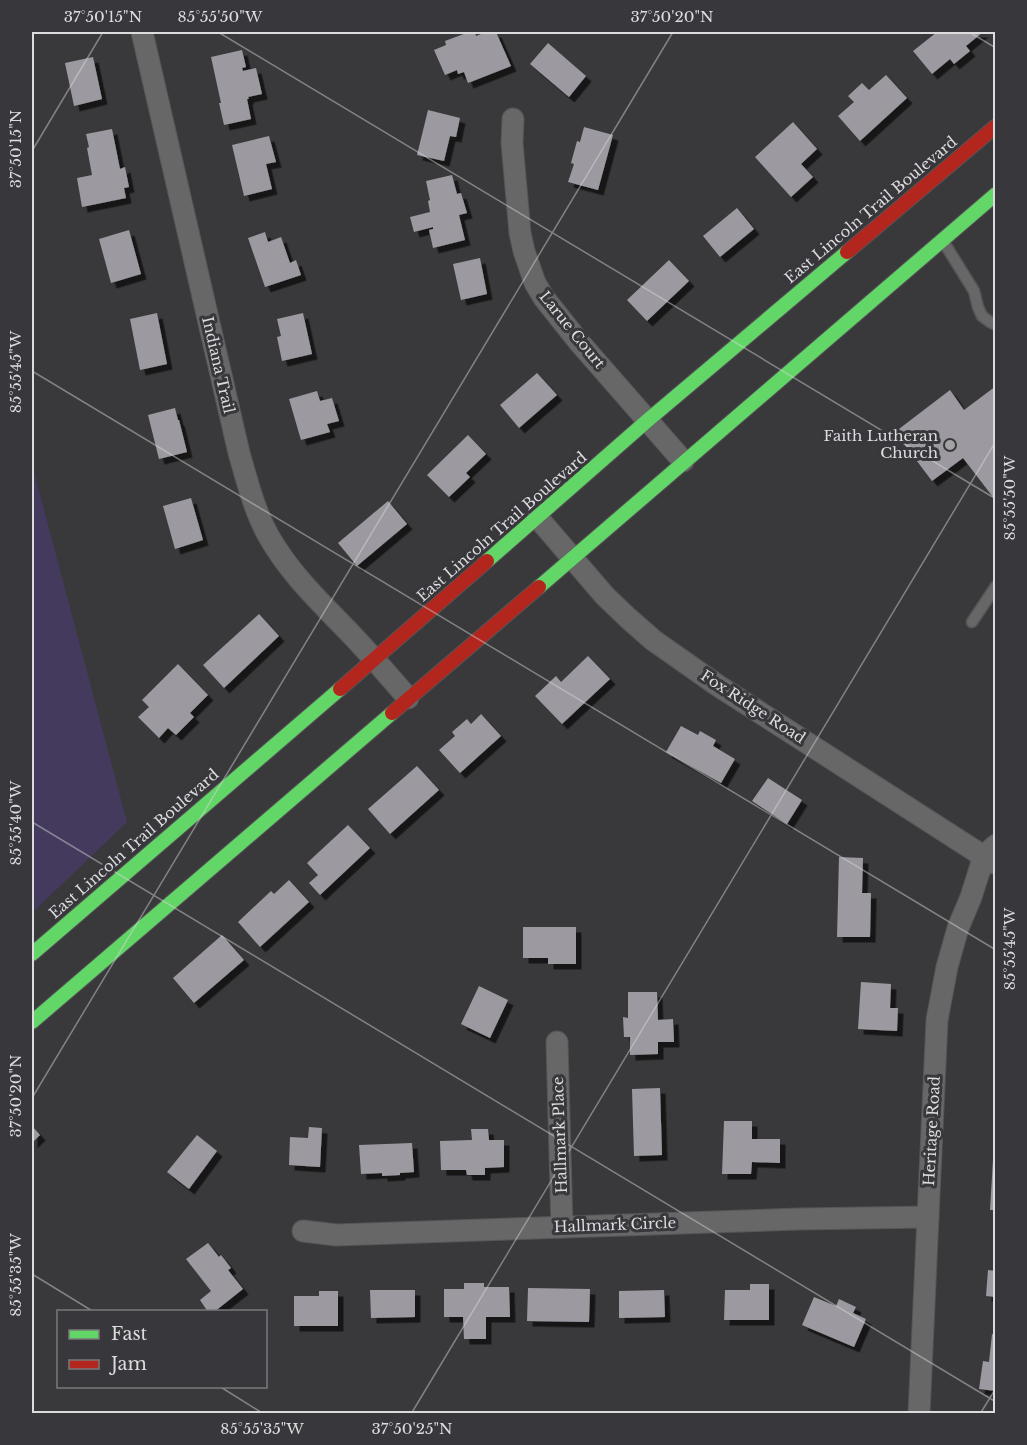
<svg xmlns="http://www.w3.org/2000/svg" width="1027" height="1445" viewBox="0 0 1027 1445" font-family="'Libre Baskerville',serif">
<defs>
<filter id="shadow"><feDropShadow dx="5.5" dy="5.5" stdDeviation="0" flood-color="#0009"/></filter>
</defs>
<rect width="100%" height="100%" fill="#39383a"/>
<!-- green -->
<path fill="#443a5d" d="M32,456L35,476L127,822L32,913Z"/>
<!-- building -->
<g fill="#9c9aa0" filter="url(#shadow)">
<path d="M469,32H475L476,36L486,32H496L511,66L468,83L464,72L458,74L457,70L445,75L434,50L446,45L445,41Z"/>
<path d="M937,32H983L966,46L970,51L954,64L950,59L932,74L913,51Z"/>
<path d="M548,43L586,76L569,97L530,64Z"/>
<path d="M242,50L246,67L242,68L243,71L256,68L262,94L248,97L249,99H247L251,119L224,125L219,103H221L211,57Z"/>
<path d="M93,57L102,99L74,106L65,63Z"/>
<path d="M886,75L907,98L860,141L838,116L854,102L848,96L862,83L869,90Z"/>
<path d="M428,110L460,118L456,137L450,136L444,161L417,155Z"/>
<path d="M793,122L817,149L801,164L813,177L791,197L755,157Z"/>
<path d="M584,127L613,135L598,190L568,182L574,164L571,163L577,141L580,142Z"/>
<path d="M112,129L120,169L125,167L129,187L124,188L126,198L82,207L77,178L92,175L87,148L89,147L86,134Z"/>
<path d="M269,136L276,162L266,164L272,189L244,196L232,145Z"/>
<path d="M452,175L457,194L461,193L467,213L459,215L465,240L433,248L429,230L433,229V227L414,232L410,217L430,212L428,201L430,200L426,181Z"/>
<path d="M737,208L754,229L720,257L703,236Z"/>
<path d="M129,230L141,274L111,283L99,239Z"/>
<path d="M265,232L268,242L281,237L290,263L296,260L301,275L265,287L248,238Z"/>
<path d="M480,258L487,294L461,300L453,264Z"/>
<path d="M669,260L689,281L647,321L627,300Z"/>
<path d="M157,313L167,364L140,370L130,319Z"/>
<path d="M303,313L312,354L282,361L277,337L281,336L277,319Z"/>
<path d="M537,373L557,395L519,428L500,405Z"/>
<path d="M996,386V501L963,458L932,481L895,432L950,390L964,410Z"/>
<path d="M317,391L320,401L332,398L339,421L327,424L330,432L301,440L289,399Z"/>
<path d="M175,408L178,420H179L187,452L159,459L148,415Z"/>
<path d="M468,435L486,454L466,473L470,477L449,497L427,475Z"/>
<path d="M191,498L203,540L175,549L163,506Z"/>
<path d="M388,501L407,524L357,566L338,543Z"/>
<path d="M259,614L279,636L224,688L203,665Z"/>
<path d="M588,656L610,679L562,724L535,696L556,676L561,682Z"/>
<path d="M178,664L208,695L190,713L194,717L176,735L168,728L159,738L138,717L149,707L142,700Z"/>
<path d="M481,714L501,736L460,773L439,750L455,736L452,732L467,719L471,724Z"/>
<path d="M681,726L698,735L700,731L716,740L713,746L735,759L721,783L666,752Z"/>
<path d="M417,766L439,790L390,834L368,809Z"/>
<path d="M768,778L802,800L787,824L752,801Z"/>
<path d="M348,825L370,848L320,895L309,883L318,875L307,863Z"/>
<path d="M839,857L863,858L862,893H871L870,937H837Z"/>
<path d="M289,880L309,902L260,947L238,922L271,891L274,894Z"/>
<path d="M523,927H576V964H548V958H523Z"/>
<path d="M222,935L244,960L194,1003L173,978Z"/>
<path d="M861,982L891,984L890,1008H898L897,1031L858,1029Z"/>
<path d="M479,986L508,1000L490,1038L461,1024Z"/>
<path d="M628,992H657L658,1020L673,1019L674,1042H658V1054L630,1055V1037H624L623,1017L628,1018Z"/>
<path d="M660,1088L662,1155L634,1156L632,1089Z"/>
<path d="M724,1121H752V1139H780V1163L752,1162L751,1174H722Z"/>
<path d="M32,1126L40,1135L32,1143Z"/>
<path d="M309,1127L322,1128L320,1167L289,1165L290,1137L308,1138Z"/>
<path d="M471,1129H488L489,1140H504V1167L485,1168V1175H467L466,1170H441L440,1141L472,1140Z"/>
<path d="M197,1135L217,1151L189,1189L167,1172Z"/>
<path d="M412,1143L414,1172L400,1173V1175L382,1176V1173L361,1174L359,1145Z"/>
<path d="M993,1160H996V1210H990Z"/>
<path d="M208,1243L219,1257L221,1255L231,1268L228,1270L243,1289L214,1312H208L200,1300L211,1291L186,1259Z"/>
<path d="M988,1270L996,1271V1297L986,1296Z"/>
<path d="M464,1283H484V1287H509L510,1317H486V1339H464L463,1317H444V1289H464Z"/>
<path d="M750,1284H769V1320H724L725,1290H750Z"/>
<path d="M528,1288L590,1289L589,1322L527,1321Z"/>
<path d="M370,1290H415V1317L371,1318Z"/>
<path d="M664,1290L665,1317L619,1318V1291Z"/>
<path d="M319,1291H338V1326H294V1296H319Z"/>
<path d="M814,1297L836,1306L839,1299L856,1307L853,1313L866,1319L854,1347L802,1325Z"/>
<path d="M992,1334L996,1335V1391L979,1389L983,1361L989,1362Z"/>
</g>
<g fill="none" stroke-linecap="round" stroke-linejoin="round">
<!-- lane casing -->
<g stroke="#555457" stroke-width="13">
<g id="lane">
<path d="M943,241L974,291L978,307L982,316L990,322L996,325"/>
<path d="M972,622L996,586"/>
</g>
</g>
<!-- street casing -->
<g stroke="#555457" stroke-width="23">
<g id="street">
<path d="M142,32L239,453C247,480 254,510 268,535C290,574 319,601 350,633C370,654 389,676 408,698"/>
<path d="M513,119L512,143L520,233L524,251L535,283L544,298L579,342L683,461"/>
<path d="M538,518L605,596L628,618L653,640L717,685L994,863"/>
<path d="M557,1042L562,1227"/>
<path d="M303,1231L336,1235L799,1219L928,1217"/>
<path d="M919,1414L937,1020L947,967L958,928L971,897L984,856L996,845"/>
</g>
</g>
<!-- fast casing -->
<g stroke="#555457" stroke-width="16">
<g id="fast">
<path d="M487,561L648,420L847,252"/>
<path d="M539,587L996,194"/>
<path d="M32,954L340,689"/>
<path d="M32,1022L392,713"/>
</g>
</g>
<!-- jam casing -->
<g stroke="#555457" stroke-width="16">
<g id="jam">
<path d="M847,252L996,126"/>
<path d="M340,689L487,561"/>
<path d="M392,713L539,587"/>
</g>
</g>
<!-- lane -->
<use href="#lane" stroke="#676768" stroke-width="10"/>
<!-- street -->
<use href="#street" stroke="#676768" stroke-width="21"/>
<!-- fast -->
<use href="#fast" stroke="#63d668" stroke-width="14"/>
<!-- jam -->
<use href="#jam" stroke="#b3261e" stroke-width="14"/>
</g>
<!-- ticks -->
<path fill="none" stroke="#dcdbde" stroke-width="1.5" stroke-opacity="0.45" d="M218,32L996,499M969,32L996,48M32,151L103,32M32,371L996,950M32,822L996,1402M32,1098L673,32M32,1274L94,1312M219,1386L264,1414M411,1414L996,441M980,1414L996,1388"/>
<!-- markers -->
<circle fill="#a3a2a5" stroke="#38373b" stroke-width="2" cx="950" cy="445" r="6"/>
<g text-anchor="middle" stroke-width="6" stroke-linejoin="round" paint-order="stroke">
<!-- street labels -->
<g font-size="15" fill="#dcdbde" stroke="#38373b">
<text transform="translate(871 210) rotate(-40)" y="5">East Lincoln Trail Boulevard</text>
<text transform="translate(572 330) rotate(51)" y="5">Larue Court</text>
<text transform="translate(218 365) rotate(77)" y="5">Indiana Trail</text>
<text transform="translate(502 527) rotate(-41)" y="5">East Lincoln Trail Boulevard</text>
<text transform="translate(753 707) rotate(33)" y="5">Fox Ridge Road</text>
<text transform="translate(134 844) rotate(-41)" y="5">East Lincoln Trail Boulevard</text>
<text transform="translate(932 1131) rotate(-87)" y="5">Heritage Road</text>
<text transform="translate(560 1135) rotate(-92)" y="5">Hallmark Place</text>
<text transform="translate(615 1225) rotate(-2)" y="5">Hallmark Circle</text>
</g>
<!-- poi labels -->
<g font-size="15" fill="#dcdbde" stroke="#38373b" text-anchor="end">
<text x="938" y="441">Faith Lutheran<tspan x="938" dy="17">Church</tspan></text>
</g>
</g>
<!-- border -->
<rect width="1027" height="1445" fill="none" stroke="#38373b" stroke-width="66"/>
<!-- legend -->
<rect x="57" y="1310" width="210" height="78" fill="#38373b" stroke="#7a797c" stroke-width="1.5"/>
<rect x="69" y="1330" width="30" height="9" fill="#63d668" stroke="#7a797c" stroke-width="1.5"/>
<text x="111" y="1340" font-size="18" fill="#dcdbde">Fast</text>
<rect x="69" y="1360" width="30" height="9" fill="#b3261e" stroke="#7a797c" stroke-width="1.5"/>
<text x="111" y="1370" font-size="18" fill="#dcdbde">Jam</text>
<rect x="33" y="33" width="961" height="1379" fill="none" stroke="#dcdbde" stroke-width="2"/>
<g font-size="15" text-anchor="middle" fill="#dcdbde">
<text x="103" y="22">37°50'15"N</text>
<text x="220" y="22">85°55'50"W</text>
<text x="672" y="22">37°50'20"N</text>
<text transform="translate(16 149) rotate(-90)" y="5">37°50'15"N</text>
<text transform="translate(16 372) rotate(-90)" y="5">85°55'45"W</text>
<text transform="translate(1010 498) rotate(-90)" y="5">85°55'50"W</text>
<text transform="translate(16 823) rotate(-90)" y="5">85°55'40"W</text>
<text transform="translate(1010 949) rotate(-90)" y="5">85°55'45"W</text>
<text transform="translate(16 1096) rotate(-90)" y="5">37°50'20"N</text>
<text transform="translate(16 1275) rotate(-90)" y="5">85°55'35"W</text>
<text x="262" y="1434">85°55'35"W</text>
<text x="412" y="1434">37°50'25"N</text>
</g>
</svg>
